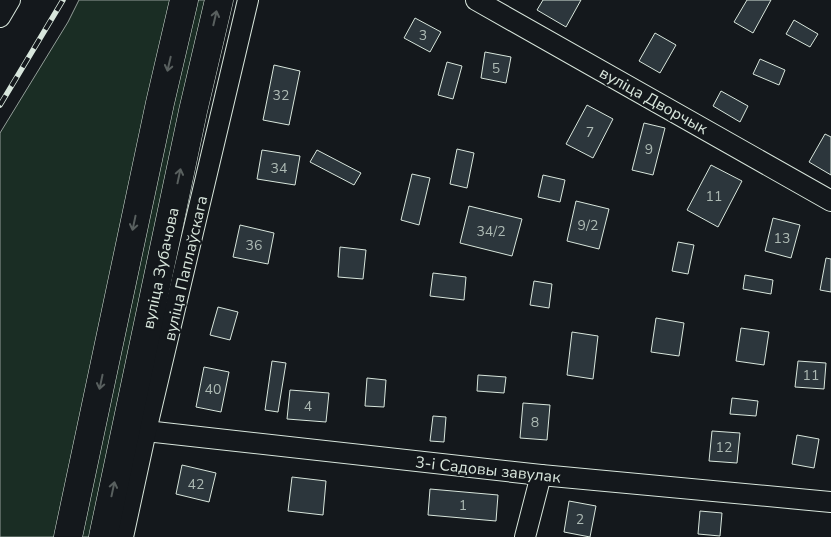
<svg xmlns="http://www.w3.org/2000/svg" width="831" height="537" viewBox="0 0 831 537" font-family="'Nunito Sans',sans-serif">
<rect width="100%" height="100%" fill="#14181c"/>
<!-- green -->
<path fill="#1a2d24" stroke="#939e99" d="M79,0H213L93,537H0V133L68,22Z"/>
<!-- building -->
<g fill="#2c363c" stroke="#d8e6dc">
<path d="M543,0H581L566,27L537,10Z"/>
<path d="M747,0H771L753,33L734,22Z"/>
<path d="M415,18L441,32L430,52L404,38Z"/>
<path d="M794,20L818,34L810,47L786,34Z"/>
<path d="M655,33L676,45L660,73L639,61Z"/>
<path d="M485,52L511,57L506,83L481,78Z"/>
<path d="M760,59L785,70L779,85L753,74Z"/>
<path d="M447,62L462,66L453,99L438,95Z"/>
<path d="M274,65L300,71L289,125L263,120Z"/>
<path d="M721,91L748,106L740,122L713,106Z"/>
<path d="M587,105L613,119L593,158L566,144Z"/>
<path d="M644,123L665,128L653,175L632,170Z"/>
<path d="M825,134L831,137V175L809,162Z"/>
<path d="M457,149L474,153L467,188L450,184Z"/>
<path d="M262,150L300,156L295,185L257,179Z"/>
<path d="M317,150L361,173L354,185L310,162Z"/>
<path d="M711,165L742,181L718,227L687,210Z"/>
<path d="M412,174L430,178L419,225L401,220Z"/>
<path d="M543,175L565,180L560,202L538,197Z"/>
<path d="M576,201L609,209L599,249L567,241Z"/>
<path d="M469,206L522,219L512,256L460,243Z"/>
<path d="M773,218L800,225L791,258L765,251Z"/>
<path d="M240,225L274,233L268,264L233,257Z"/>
<path d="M678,242L694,245L688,274L672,271Z"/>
<path d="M340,247L366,250L363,279L338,277Z"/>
<path d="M826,258L831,259V292L820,290Z"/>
<path d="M433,273L466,277L464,300L430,296Z"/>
<path d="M745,275L773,280L771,294L743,289Z"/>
<path d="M534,281L552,284L549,308L530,305Z"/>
<path d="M218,307L238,312L230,340L210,335Z"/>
<path d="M656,318L684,323L679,356L651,352Z"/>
<path d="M741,328L769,332L764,365L736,361Z"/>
<path d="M572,332L598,336L593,379L567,375Z"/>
<path d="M272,361L286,363L278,412L265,410Z"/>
<path d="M798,361L826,363L824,389L795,387Z"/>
<path d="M204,367L229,372L221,412L196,407Z"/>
<path d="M478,375L506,377L504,393L477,391Z"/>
<path d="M367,378L386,380L384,407L365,406Z"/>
<path d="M290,390L329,393L326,422L287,419Z"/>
<path d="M732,398L758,401L756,416L730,414Z"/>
<path d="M523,403L550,405L547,440L520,438Z"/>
<path d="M433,416L446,417L444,442L430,441Z"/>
<path d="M712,431L740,433L737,463L709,461Z"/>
<path d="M797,435L819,439L814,468L792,464Z"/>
<path d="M182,465L216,473L209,502L176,494Z"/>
<path d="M292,477L326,481L323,515L288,511Z"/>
<path d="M430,489L498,495L496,521L428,515Z"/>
<path d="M569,501L596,506L590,537L564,532Z"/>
<path d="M700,511L722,513L720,536L698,534Z"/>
</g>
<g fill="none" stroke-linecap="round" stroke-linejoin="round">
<!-- minor casing -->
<g stroke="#d8e6dc" stroke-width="22">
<g id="minor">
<path d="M476,0L831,201"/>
<path d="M0,17L10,0"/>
<path d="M146,431L541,475L831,502"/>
<path d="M123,537L146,431L248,0"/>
<path d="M525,537L541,475"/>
</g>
</g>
<!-- trunk casing -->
<g stroke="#d8e6dc" stroke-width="29">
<g id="trunk">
<path d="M68,537L160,103L184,0"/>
<path d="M103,537L193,111L219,0"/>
</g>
</g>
<!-- minor -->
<use href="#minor" stroke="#14181c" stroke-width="20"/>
<!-- trunk -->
<use href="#trunk" stroke="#14181c" stroke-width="28"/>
<!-- rail casing -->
<g stroke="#d8e6dc" stroke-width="5.5">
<path id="rail" d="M0,105L63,0"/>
</g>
<!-- rail -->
<use href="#rail" stroke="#14181c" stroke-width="4" stroke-dasharray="11" stroke-linecap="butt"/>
</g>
<!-- one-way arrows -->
<defs><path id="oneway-shaft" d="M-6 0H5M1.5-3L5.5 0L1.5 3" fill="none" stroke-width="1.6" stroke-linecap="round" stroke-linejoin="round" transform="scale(1.25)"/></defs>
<g stroke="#59605f">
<use href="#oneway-shaft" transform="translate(215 18) rotate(-77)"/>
<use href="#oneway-shaft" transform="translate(169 64) rotate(103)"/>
<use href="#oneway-shaft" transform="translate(179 176) rotate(-78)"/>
<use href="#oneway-shaft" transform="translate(134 223) rotate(102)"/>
<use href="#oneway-shaft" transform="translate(101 382) rotate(102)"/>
<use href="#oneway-shaft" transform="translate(113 489) rotate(-78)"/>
</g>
<g text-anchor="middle" stroke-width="4" stroke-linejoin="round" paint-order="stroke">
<!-- number labels -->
<g font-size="14" fill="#adbab4">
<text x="423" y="40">3</text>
<text x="496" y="73">5</text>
<text x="281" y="100">32</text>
<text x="590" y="137">7</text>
<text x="649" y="154">9</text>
<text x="279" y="173">34</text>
<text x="714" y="201">11</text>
<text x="588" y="230">9/2</text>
<text x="491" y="236">34/2</text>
<text x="782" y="243">13</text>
<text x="254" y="250">36</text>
<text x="811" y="380">11</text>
<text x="213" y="394">40</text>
<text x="308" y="411">4</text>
<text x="535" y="427">8</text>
<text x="724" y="452">12</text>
<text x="196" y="489">42</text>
<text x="463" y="510">1</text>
<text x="580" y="524">2</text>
</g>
<!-- street labels -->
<g font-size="16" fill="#d8e6dc" stroke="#14181c">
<text transform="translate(654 100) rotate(29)" y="6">вуліца Дворчык</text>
<text transform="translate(160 268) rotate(-78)" y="6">вуліца Зубачова</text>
<text transform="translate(185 268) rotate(-77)" y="6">вуліца Паплаўскага</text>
<text transform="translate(488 469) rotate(6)" y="6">3-і Садовы завулак</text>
</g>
</g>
</svg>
